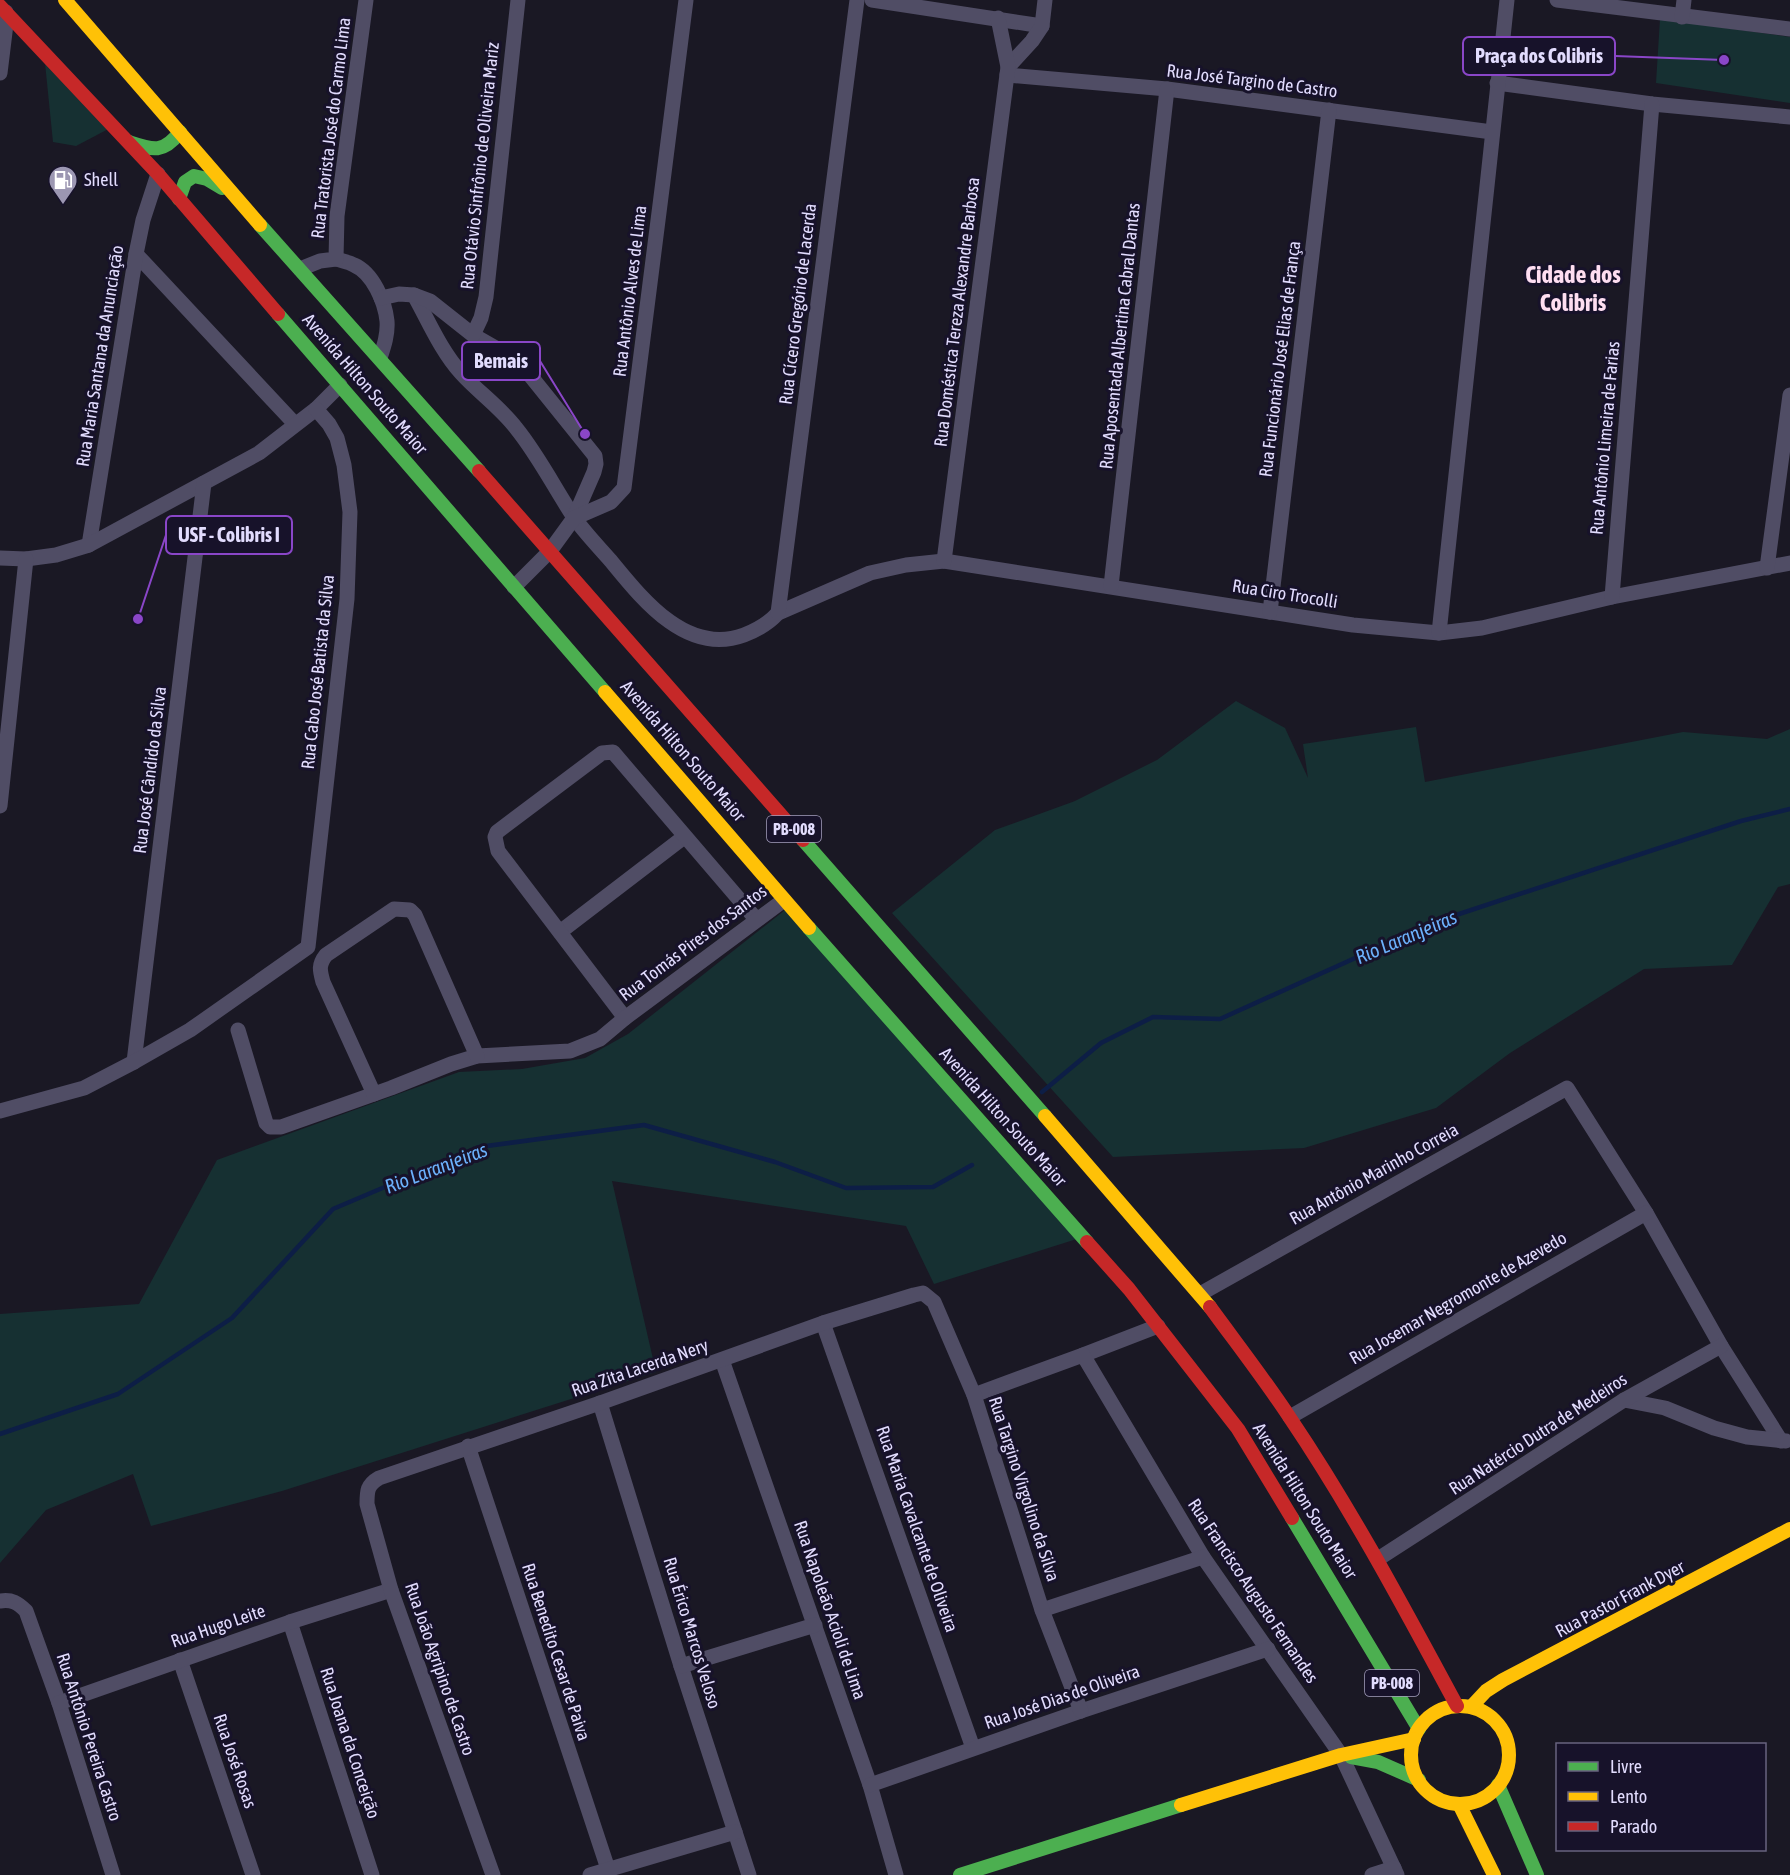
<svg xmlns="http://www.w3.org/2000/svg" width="1790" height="1875" viewBox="0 0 1790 1875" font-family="'Asap Condensed',sans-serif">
<rect width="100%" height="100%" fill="#1a1824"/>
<!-- green -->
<g fill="#163032">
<path d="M1660,19L1790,37V103L1656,83Z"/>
<path d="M43,43L114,126L76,146L53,142Z"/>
<path d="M1236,701L1285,728L1308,778L1303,744L1416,727L1425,782L1683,732L1767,739L1790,729V884L1778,887L1732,965L1644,969L1510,1053L1436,1108L1304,1148L1113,1157L892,913L995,830L1075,801L1157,760Z"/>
<path d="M785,910L1083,1237L934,1284L906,1226L612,1181L656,1372L282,1491L151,1526L133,1474L46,1510L0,1563V1314L139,1304L217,1160L459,1072L522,1069L585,1058L628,1034Z"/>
</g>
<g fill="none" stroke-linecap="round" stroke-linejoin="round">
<!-- stream -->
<g stroke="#0d1e46" stroke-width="4.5">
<path d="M1042,1092L1101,1043L1153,1017L1220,1019L1435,922L1741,821L1790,809"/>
<path d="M0,1434L118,1394L232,1318L333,1209L479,1147L644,1125L775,1162L846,1188L933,1187L972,1165"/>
</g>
<!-- street -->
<g stroke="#504d65" stroke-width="15">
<path d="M872,0L1042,26"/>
<path d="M1557,0L1790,29"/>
<path d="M1682,17L1684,0"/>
<path d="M1008,67L1032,41L1042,26L1045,0"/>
<path d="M0,73L6,24V12"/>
<path d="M1007,75L1167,89L1492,132"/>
<path d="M1497,83L1652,104L1790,117"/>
<path d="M136,254L295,424"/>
<path d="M336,259C342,261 349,262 354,265C373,273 385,302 387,321C388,334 384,346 380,358"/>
<path d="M300,269L320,261L336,259L337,216L366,0"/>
<path d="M414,295C428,320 441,351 461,373C478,392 500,407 516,428C538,455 554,487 573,516C584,532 598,546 611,561C643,600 687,656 744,635C757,630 769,623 778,613L870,573L906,565L944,561L1353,625L1439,633L1482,628L1612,597L1790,563"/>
<path d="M381,298L399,294L414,295L430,301L473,335L510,356L529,374L595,456L596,464L594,472L574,518"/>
<path d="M473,335L481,318L486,297L518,0"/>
<path d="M89,545L136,254L143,220L158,174"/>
<path d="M0,558L26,559L56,555L89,545L259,453L316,409L340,385"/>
<path d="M944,561L1008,67L998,18"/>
<path d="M1767,568L1790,395"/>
<path d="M1111,586L1167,89"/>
<path d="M514,587L550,551L574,518L611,502L624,488L686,0"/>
<path d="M1612,597L1652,104"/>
<path d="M1270,612L1329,110"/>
<path d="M778,613L857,0"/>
<path d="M1439,633L1507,0"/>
<path d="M0,806L26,559"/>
<path d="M560,932L684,837"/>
<path d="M625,1018L498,851L495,837L497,832L602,753L613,752L756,919"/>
<path d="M238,1030L266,1123L270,1127H281L391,1088L451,1064L477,1056L570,1051L600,1039L625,1018L784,900"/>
<path d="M134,1062L204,483"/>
<path d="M374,1094L323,982C320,971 318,965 326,955L394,909L410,910L415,915L477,1056"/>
<path d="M0,1111L84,1088L134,1062L190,1030L308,947L347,599L350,512L344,465L337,438L329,424L316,409"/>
<path d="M1200,1294L1567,1088L1646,1213L1721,1346L1781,1441"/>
<path d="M823,1323L973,1748"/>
<path d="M1083,1355L1158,1326"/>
<path d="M722,1360L870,1785L896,1875"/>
<path d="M974,1395L1083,1355L1203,1557L1341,1755L1397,1875"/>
<path d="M1624,1400L1665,1408L1714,1428L1747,1437L1786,1441"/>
<path d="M600,1403L681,1666L749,1875"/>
<path d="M1290,1417L1646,1213"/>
<path d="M468,1446L608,1869"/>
<path d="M1378,1559L1624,1400L1721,1346"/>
<path d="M0,1601C12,1599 18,1603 26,1611L59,1703L113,1875"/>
<path d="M1042,1610L1203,1557"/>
<path d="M290,1622L372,1875"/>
<path d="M180,1660L253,1875"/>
<path d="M681,1666L815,1625"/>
<path d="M59,1703L290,1622L391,1590"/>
<path d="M870,1785L1081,1711L1268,1649"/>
<path d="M493,1875L391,1590L367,1504C367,1491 367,1485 379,1478L600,1403L823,1323L914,1295L923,1293L934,1302L974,1395L1042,1610L1081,1711"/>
<path d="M590,1875L735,1832"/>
<path d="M1372,1875L1394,1868"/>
</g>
<!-- fast -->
<g stroke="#4caf50" stroke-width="14">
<path d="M129,142C153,150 163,154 180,132"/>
<path d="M179,199L185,182L194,176L207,179L222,188"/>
<path d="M260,225L479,471"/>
<path d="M278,314L605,692"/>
<path d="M803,840L1045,1116"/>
<path d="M809,928L1087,1242"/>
<path d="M1292,1518L1419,1729"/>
<path d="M1351,1757L1378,1762L1419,1780"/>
<path d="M1498,1785L1537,1875"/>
<path d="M960,1875L1181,1805"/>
</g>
<!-- slow -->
<g stroke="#ffc107" stroke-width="14">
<path d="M65,0L260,225"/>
<path d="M605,692L809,928"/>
<path d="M1045,1116L1210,1307"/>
<circle cx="1460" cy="1755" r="49"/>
<path d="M1471,1707L1486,1691L1503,1680L1790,1529"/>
<path d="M1459,1804L1494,1875"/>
<path d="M1181,1805L1341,1755L1414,1739"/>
</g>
<!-- jam -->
<g stroke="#c62828" stroke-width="14">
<path d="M0,6L158,174L278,314"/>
<path d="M479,471L803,840"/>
<path d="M1087,1242L1129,1289L1238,1429L1292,1518"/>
<path d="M1210,1307C1237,1344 1265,1380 1290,1418C1352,1510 1404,1608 1457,1706"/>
</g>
</g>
<!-- icons -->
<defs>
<g id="fuel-pin" transform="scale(1.5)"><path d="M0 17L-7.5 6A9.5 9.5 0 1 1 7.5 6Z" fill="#9c97b2" stroke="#17122a"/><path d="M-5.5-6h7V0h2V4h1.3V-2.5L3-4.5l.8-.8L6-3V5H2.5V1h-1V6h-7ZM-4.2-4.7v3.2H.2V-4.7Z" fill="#fff"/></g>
</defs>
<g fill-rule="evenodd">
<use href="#fuel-pin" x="63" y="180"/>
</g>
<g text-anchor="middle" stroke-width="6" stroke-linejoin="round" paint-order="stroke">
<!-- shield labels -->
<g fill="#17122a" stroke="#a59fbe" stroke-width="1.5">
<rect x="767" y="816" width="54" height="26" rx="4.5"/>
<rect x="1365" y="1670" width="54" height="26" rx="4.5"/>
</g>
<g font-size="16" font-weight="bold" fill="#e2dcfe">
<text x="794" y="835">PB-008</text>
<text x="1392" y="1689">PB-008</text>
</g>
<!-- street labels -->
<g font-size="18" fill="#e2dcfe" stroke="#17122a">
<text transform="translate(1252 81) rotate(7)" y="6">Rua José Targino de Castro</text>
<text transform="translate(331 128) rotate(-83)" y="6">Rua Tratorista José do Carmo Lima</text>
<text transform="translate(480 166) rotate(-84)" y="6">Rua Otávio Sinfrônio de Oliveira Mariz</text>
<text transform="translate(630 291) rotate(-83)" y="6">Rua Antônio Alves de Lima</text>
<text transform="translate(798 304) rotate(-83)" y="6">Rua Cícero Gregório de Lacerda</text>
<text transform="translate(957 312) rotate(-83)" y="6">Rua Doméstica Tereza Alexandre Barbosa</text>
<text transform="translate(1120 336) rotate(-84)" y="6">Rua Aposentada Albertina Cabral Dantas</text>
<text transform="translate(100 356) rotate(-81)" y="6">Rua Maria Santana da Anunciação</text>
<text transform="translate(1280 359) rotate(-83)" y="6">Rua Funcionário José Elias de França</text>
<text transform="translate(365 384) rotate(49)" y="6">Avenida Hilton Souto Maior</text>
<text transform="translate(1605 438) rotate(-85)" y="6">Rua Antônio Limeira de Farias</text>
<text transform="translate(1285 594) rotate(9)" y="6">Rua Ciro Trocolli</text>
<text transform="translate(318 672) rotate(-84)" y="6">Rua Cabo José Batista da Silva</text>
<text transform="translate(683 751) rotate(49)" y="6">Avenida Hilton Souto Maior</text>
<text transform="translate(150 770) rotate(-83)" y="6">Rua José Cândido da Silva</text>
<text transform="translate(693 943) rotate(-37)" y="6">Rua Tomás Pires dos Santos</text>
<text transform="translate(1003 1117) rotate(48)" y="6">Avenida Hilton Souto Maior</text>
<text transform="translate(1374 1174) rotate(-29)" y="6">Rua Antônio Marinho Correia</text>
<text transform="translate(1458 1298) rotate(-30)" y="6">Rua Josemar Negromonte de Azevedo</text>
<text transform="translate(640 1368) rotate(-19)" y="6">Rua Zita Lacerda Nery</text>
<text transform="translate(1538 1434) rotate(-33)" y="6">Rua Natércio Dutra de Medeiros</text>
<text transform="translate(1024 1489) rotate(72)" y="6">Rua Targino Virgolino da Silva</text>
<text transform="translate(1305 1501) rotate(58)" y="6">Avenida Hilton Souto Maior</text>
<text transform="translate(917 1529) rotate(71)" y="6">Rua Maria Cavalcante de Oliveira</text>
<text transform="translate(1253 1591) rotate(56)" y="6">Rua Francisco Augusto Fernandes</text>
<text transform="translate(1620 1599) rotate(-28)" y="6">Rua Pastor Frank Dyer</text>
<text transform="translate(830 1610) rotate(71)" y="6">Rua Napoleão Acioli de Lima</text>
<text transform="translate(218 1626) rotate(-19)" y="6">Rua Hugo Leite</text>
<text transform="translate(692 1633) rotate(73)" y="6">Rua Érico Marcos Veloso</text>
<text transform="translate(556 1652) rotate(72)" y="6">Rua Benedito Cesar de Paiva</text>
<text transform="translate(440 1669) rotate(71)" y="6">Rua João Agripino de Castro</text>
<text transform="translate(1062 1697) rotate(-19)" y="6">Rua José Dias de Oliveira</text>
<text transform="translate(89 1737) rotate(72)" y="6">Rua Antônio Pereira Castro</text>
<text transform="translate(350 1743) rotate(72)" y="6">Rua Joana da Conceição</text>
<text transform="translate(235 1761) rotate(71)" y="6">Rua José Rosas</text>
</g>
<!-- poi labels -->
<g font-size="18" fill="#e2dcfe" stroke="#17122a" text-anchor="start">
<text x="84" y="186">Shell</text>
</g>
<!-- water labels -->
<g font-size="20" font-style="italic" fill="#6cb1fc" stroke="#17122a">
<text transform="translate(1406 937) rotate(-23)" y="7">Rio Laranjeiras</text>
<text transform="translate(436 1168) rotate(-21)" y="7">Rio Laranjeiras</text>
</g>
<!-- district labels -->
<g font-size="24" font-weight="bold" fill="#fedef1" stroke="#17122a">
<text x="1573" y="283">Cidade dos<tspan x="1573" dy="28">Colibris</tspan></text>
</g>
</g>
<!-- callouts -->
<path fill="none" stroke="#8a46c8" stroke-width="2" d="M1724 60L1615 56M585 434L540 361M138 619L166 535"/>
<g fill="#8a46c8" stroke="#17122a" stroke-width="2">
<circle cx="1724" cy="60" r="6"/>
<circle cx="585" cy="434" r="6"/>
<circle cx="138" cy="619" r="6"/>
</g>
<g fill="#17122a" stroke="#8a46c8" stroke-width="2">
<rect x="1463" y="37" width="152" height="38" rx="6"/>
<rect x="462" y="342" width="78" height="38" rx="6"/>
<rect x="166" y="516" width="126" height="38" rx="6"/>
</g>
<g font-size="20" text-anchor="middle" font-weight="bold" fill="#e2dcfe">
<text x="1539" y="63">Praça dos Colibris</text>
<text x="501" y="368">Bemais</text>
<text x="229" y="542">USF - Colibris I</text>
</g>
<!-- legend -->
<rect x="1556" y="1743" width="210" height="108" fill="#17122a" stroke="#68637f" stroke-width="1.5"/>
<rect x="1568" y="1762" width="30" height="9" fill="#4caf50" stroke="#68637f" stroke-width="1.5"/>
<text x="1610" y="1773" font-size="18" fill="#e2dcfe">Livre</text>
<rect x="1568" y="1792" width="30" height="9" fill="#ffc107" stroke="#68637f" stroke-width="1.5"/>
<text x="1610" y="1803" font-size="18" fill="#e2dcfe">Lento</text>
<rect x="1568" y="1822" width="30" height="9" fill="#c62828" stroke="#68637f" stroke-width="1.5"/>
<text x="1610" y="1833" font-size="18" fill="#e2dcfe">Parado</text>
</svg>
